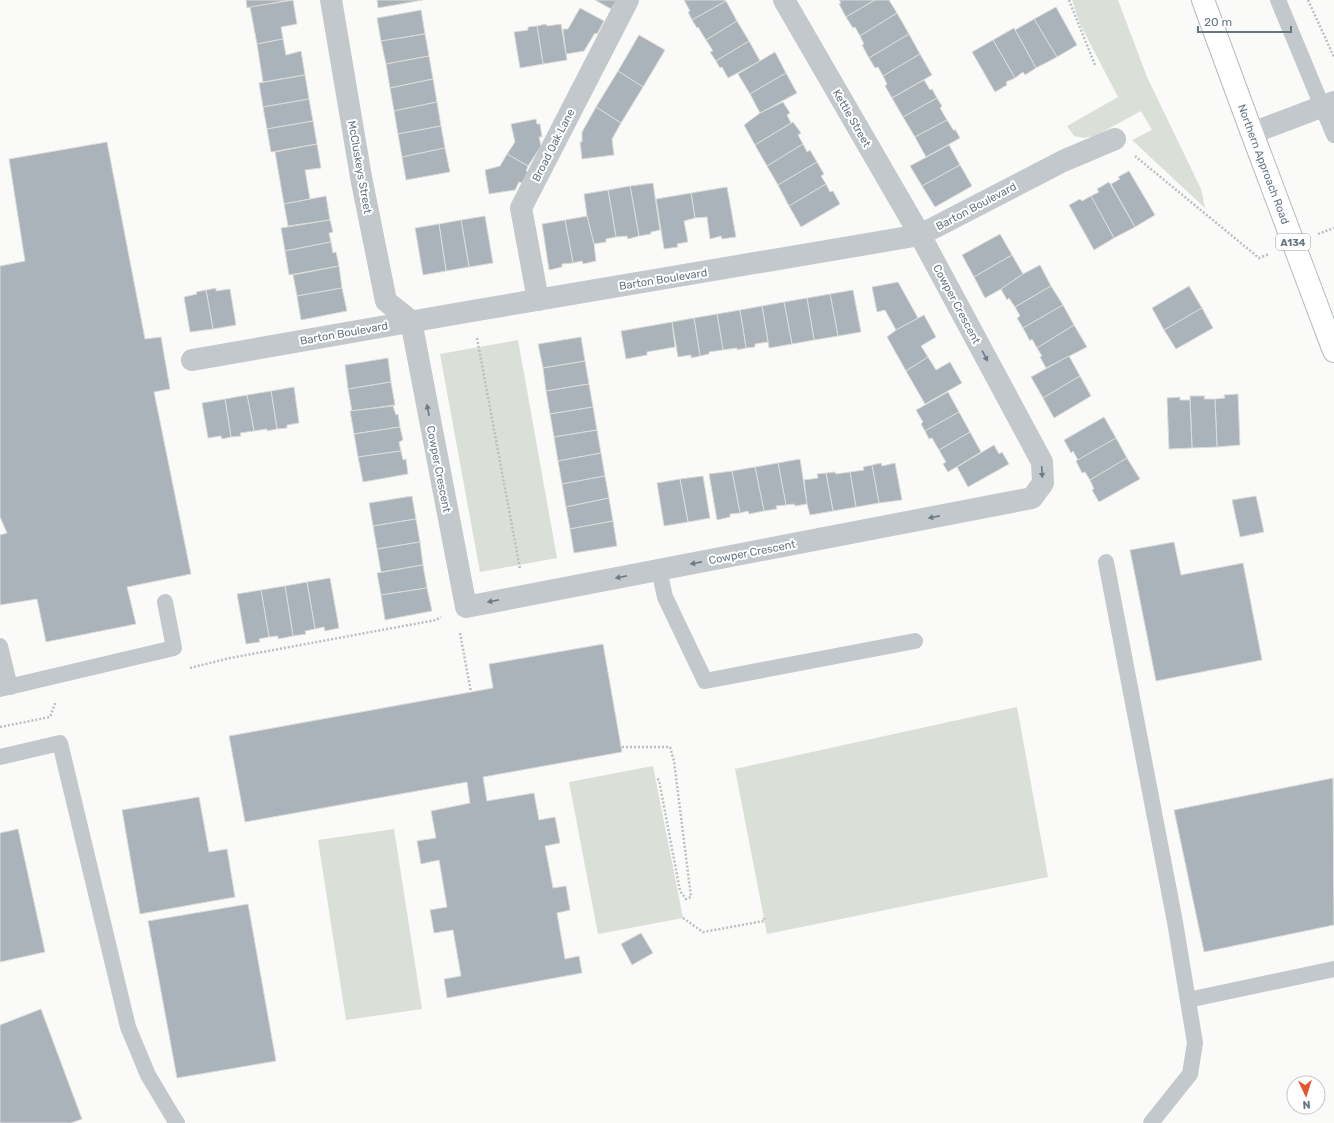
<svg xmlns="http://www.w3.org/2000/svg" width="1334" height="1123" viewBox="0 0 1334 1123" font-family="Rubik,sans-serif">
<rect width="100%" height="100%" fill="#fafaf8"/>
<!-- green -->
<g fill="#dadfd7">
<path d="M1072,0H1118L1147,77L1201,189L1205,208L1132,140L1152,130L1141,111L1095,136L1084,138L1074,136L1067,126L1118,97L1080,24Z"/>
<path d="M518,340L557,558L480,572L440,354Z"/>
<path d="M1017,707L1048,877L767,934L735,769Z"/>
<path d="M653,766L683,918L598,934L569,782Z"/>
<path d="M394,829L422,1009L346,1020L318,840Z"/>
</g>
<!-- building -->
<g fill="#aab3b9" stroke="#dcdcda">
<path d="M246,0H290L247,8Z"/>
<path d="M293,0L297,24L281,27L283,39L257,44L250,7Z"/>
<path d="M377,0H423L378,8Z"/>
<path d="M595,0H617L611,9Z"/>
<path d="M684,0H725L726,1L692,20L688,12L690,11Z"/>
<path d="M839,0H875L846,17L839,4L841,3Z"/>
<path d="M875,0H889L897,13L860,36L855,27L853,28L846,17Z"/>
<path d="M726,1L737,21L706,40L698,27L697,28L692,20Z"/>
<path d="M1056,7L1077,45L1057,57L1034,19Z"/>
<path d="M580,8L604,21L597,34L595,33L584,51L566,54L563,29H568Z"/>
<path d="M421,10L425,34L381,41L377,18Z"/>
<path d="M897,13L909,34L869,58L862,45L864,44L860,36Z"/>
<path d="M1034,19L1057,57L1036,68L1015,30Z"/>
<path d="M737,21L749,41L716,61L710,52L713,51L706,40Z"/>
<path d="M546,24L547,26L561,24L567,60L543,64L537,26Z"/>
<path d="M537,26L543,64L520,68L514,32L528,30V27Z"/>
<path d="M1014,28L1036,68L1025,75L1023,72L1015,78L993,40Z"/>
<path d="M425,34L429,56L386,64L381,41Z"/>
<path d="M909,34L920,54L883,76L878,67L875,68L869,58Z"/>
<path d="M639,35L665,50L643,87L618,71Z"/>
<path d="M283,39L286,55L301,51L305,75L263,82L257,44Z"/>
<path d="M993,40L1015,78L1006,82L1007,85L995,92L972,52Z"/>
<path d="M749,41L760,61L728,78L722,67L720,68L716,61Z"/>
<path d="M775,52L786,73L750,94L738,74Z"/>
<path d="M920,54L932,75L892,98L885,86L887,84L883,76Z"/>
<path d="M429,56L433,79L390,88L386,64Z"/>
<path d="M618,71L643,87L621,123L596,107Z"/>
<path d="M786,73L797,93L760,113L750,94Z"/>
<path d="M305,75L309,99L263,107L259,83Z"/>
<path d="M433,79L437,102L394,111L390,88Z"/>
<path d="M924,80L930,90L932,89L937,98L903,117L892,98Z"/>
<path d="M937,98L942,106L940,108L947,120L915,137L903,117Z"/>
<path d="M309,99L313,121L267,129L263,107Z"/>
<path d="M437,102L441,126L398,134L394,111Z"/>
<path d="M783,102L790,113L787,115L791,123L755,145L744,125L760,113Z"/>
<path d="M596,107L621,123L612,139L614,155L582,159L580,142H582V132Z"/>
<path d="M536,119L537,124H540L542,137H539L541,146L528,166L507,154L515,142L511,124Z"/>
<path d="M947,120L954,131L955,129L960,138L926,157L915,137Z"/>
<path d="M313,121L317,144L271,152L267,129Z"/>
<path d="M793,122L801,133L798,135L803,144L767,166L755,145Z"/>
<path d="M441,126L445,148L402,157L398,134Z"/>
<path d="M107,142L145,339L161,337L170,389L154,392L191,574L127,587L136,624L46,642L37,599L0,605V535L7,533L0,517V266L25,261L9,159Z"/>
<path d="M317,144L321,168L305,170L310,199L284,204L275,152Z"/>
<path d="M803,144L807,152L810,150L817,162L778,185L767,166Z"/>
<path d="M949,145L960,165L922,186L910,166Z"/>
<path d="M445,148L450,172L406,180L402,157Z"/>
<path d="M507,154L528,166L526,171L528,172L522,183L519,182L515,190L489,194L485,170L500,166Z"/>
<path d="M817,162L824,174L821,176L826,184L789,206L778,185Z"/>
<path d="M960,165L972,186L935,207L922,186Z"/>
<path d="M1129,171L1155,215L1135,227L1111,184L1120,179L1118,177Z"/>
<path d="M1109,182L1135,227L1114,238L1091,196L1099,192L1097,189Z"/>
<path d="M653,183L660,230L651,232V234L639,236L630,186Z"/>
<path d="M826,184L830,192L833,191L840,204L801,227L789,206Z"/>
<path d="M630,186L639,236L628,239L627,236L616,237L608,190Z"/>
<path d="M727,187L736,237L722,239L721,236L710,239L707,217L695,218L691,193Z"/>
<path d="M608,190L616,237L606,239V242L594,244L587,216L584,194Z"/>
<path d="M691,193L695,218L684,221L688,242L677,244L678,247L664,249L656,199Z"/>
<path d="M326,196L330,220L288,226L284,204Z"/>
<path d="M1091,196L1114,238L1094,250L1069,205L1080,199L1082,201Z"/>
<path d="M485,216L493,263L469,267L461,220Z"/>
<path d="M587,216L594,244L596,261L583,264L582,261L573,263L565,220Z"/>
<path d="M330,220L333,232L329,233L331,242L285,251L281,228Z"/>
<path d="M461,220L469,267L446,271L439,224Z"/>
<path d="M565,220L573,263L562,264V267L549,270L542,224Z"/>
<path d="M439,224L446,271L423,275L415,228Z"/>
<path d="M1000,234L1012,255L974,277L962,255Z"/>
<path d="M331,242L333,253L336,252L339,266L289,275L285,251Z"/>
<path d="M1012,255L1023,274L1001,289L985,298L974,277Z"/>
<path d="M1040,265L1051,286L1015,307L1009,298L1007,300L1001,289L1023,274Z"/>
<path d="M339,266L342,288L297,296L293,275Z"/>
<path d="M898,282L918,318L896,330L885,310L877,312L872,287Z"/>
<path d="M1051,286L1063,305L1023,328L1017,318L1020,316L1015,307Z"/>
<path d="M1189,286L1202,308L1164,330L1152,308Z"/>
<path d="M216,288V291L230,289L236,325L213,329L206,290Z"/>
<path d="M342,288L347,311L301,320L297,296Z"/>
<path d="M206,290L213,329L190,332L184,297L197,294L196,292Z"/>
<path d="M853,290L861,332L838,336L830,294Z"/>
<path d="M830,294L838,336L814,340L807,298Z"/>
<path d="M807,298L814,340L792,344L784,302Z"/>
<path d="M784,302L792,344L769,348L762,306Z"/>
<path d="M1063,305L1074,325L1037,348L1032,339L1030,341L1023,328Z"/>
<path d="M762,306L768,342L755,344V347L746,348L740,310Z"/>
<path d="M1202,308L1213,328L1176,349L1164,330Z"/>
<path d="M740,310L746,348L737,350V348L723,350L717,314Z"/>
<path d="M717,314L723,350L709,352V354L700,356L694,318Z"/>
<path d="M924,315L936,337L921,346L928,357L906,371L887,337L896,330Z"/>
<path d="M694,318L700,356L691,358V355L678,357L672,322Z"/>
<path d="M672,322L675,347L647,352V355L626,359L621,331Z"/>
<path d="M1074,325L1087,347L1046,368L1040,357L1042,356L1037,348Z"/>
<path d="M581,337L585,361L543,368L538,344Z"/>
<path d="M1069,356L1080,376L1043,398L1031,377Z"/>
<path d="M928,357L936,370L950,362L962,383L925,404L906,371Z"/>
<path d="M388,358L391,382L348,389L345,365Z"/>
<path d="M585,361L589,384L546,391L543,368Z"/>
<path d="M1080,376L1091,396L1054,418L1043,398Z"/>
<path d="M391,382L395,405L352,411L348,389Z"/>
<path d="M589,384L593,407L550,414L546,391Z"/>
<path d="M294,387L299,423L287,425V428L277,429L271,391Z"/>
<path d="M271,391L277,429L267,431V429L254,431L247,395Z"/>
<path d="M948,392L959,412L925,431L921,424L923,422L916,410Z"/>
<path d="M1238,394L1240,445L1217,447L1215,399L1225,398L1224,395Z"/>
<path d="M247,395L254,431L240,433L241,436L231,437L225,399Z"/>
<path d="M1190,396H1205L1204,399H1215L1217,447L1192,448Z"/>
<path d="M1180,397V400H1190L1192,448L1169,449L1167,398Z"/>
<path d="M225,399L231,437L222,439L221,436L208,438L202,403Z"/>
<path d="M393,406L396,415L398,414L400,427L354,434L350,411Z"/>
<path d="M593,407L597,430L554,437L550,414Z"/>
<path d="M959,412L970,432L939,450L932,438L929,439L925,431Z"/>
<path d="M1104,417L1116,438L1078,460L1073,451L1071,453L1064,440Z"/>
<path d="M400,427L403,440L399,442L401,451L358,457L354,434Z"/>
<path d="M597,430L601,453L558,461L554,437Z"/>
<path d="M970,432L981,452L948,472L943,464L946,462L939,450Z"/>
<path d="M1116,438L1127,458L1090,480L1085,472L1082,473L1076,461Z"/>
<path d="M994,445L999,454L1002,452L1009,464L968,487L957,467Z"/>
<path d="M401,451L403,460L406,459L408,474L363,482L358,457Z"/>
<path d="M601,453L605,476L562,484L558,461Z"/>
<path d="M1127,458L1140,479L1099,502L1092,490L1094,489L1090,480Z"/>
<path d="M800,459L807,504L795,506L794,504L786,505L778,463Z"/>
<path d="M778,463L786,505L776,506L777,509L764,511L755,467Z"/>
<path d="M881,463L882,466L895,463L902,500L879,503L872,465Z"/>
<path d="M872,465L879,503L856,507L850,472L864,470L863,467Z"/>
<path d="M755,467L764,511L749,514L748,511L740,513L732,471Z"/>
<path d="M732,471L740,513L730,514V517L717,520L709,474Z"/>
<path d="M835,472L836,474L850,472L856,507L833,511L826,473Z"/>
<path d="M826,473L833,511L810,515L807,504L804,480L818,478L817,474Z"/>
<path d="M605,476L609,498L566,507L562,484Z"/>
<path d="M703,476L710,518L688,522L680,479Z"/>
<path d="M680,479L688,522L664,526L657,483Z"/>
<path d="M412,496L416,519L373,526L369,503Z"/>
<path d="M1256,496L1264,532L1240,537L1232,500Z"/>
<path d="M609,498L613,521L570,529L566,507Z"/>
<path d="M416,519L420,542L377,549L373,526Z"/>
<path d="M613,521L617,546L574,553L570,529Z"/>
<path d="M420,542L423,565L381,572L377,549Z"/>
<path d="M1174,542L1181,575L1243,563L1262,660L1156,681L1130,550Z"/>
<path d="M423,565L427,588L381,595L377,573Z"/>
<path d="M330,578L339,628L325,631L324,627L315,629L307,582Z"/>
<path d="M307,582L315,629L305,631L306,634L293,636L285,586Z"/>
<path d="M285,586L293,636L278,639V636L269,637L261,590Z"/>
<path d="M427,588L432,611L385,620L381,595Z"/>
<path d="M261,590L269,637L259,639L260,642L246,644L237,594Z"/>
<path d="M603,644L622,752L483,777L487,801L534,793L539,820L555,817L560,843L545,846L553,888L566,886L570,910L557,913L565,959L579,956L582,973L447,998L444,979L461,976L453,930L434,933L430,910L447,907L439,860L421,864L417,841L436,838L431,811L470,803L467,782L245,822L229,736L493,688L489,664Z"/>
<path d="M1333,778L1334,925L1204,952L1174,810Z"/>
<path d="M199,797L209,852L227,849L235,897L140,914L122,810Z"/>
<path d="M18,829L45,952L0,962V833Z"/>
<path d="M248,904L276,1061L177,1078L148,921Z"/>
<path d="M641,933L653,953L632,965L621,944Z"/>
<path d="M41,1009L82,1119L71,1123H0V1025Z"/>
</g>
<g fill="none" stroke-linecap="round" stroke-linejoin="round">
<!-- primary casing -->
<g stroke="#b5babe" stroke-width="24">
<g id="primary">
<path id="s1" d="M1203,0L1252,133L1334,351"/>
</g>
</g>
<!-- path -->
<g stroke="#bbbfc2" stroke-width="2.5" stroke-dasharray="2 2" stroke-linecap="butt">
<path d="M1069,0L1095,65"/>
<path d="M1308,0L1334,57"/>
<path d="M1135,156L1259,258L1269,254"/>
<path d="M1318,234L1334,228"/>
<path d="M477,338L520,569"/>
<path d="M460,633L471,692"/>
<path d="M190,668L230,658L436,620L441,617"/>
<path d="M0,727L50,717L56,701"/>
<path d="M622,747H670L674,761L691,897L686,899L680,891L659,780L656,778"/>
<path d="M683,918L703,932L764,921V918"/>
</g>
<!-- service -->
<g stroke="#c3c8cc" stroke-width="16">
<path d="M1278,0L1334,135"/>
<path d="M1106,562L1175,922L1195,1043L1190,1074L1151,1123"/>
<path d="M659,570L665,597L705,681L915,641"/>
<path d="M0,646L10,687"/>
<path d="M0,689L174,648L165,602"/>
<path d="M0,757L60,743L128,1027L148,1075L173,1117L177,1123"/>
<path d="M1188,1000L1334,969"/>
</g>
<!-- minor -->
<g stroke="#c3c8cc" stroke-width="22">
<path d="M331,0L361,177L386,301L411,321L466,607L1032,498L1043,483L1042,462L920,235L784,0"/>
<path d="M1252,133L1334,102"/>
<path d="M538,300L521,208L628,0"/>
<path d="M192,360L472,311L920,235L1063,161L1115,139"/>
</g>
<!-- primary -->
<use href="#primary" stroke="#fff" stroke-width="22"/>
</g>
<!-- one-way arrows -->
<defs><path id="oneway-solid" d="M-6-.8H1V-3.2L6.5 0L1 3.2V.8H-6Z"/></defs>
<g fill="#6a7a87">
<use href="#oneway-solid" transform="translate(985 356) rotate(62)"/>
<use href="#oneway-solid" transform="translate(428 410) rotate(-101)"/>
<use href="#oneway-solid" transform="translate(1042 472) rotate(87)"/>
<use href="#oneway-solid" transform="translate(934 517) rotate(169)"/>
<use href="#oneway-solid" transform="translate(696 563) rotate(169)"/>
<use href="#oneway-solid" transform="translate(621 577) rotate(169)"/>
<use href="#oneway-solid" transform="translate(493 601) rotate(169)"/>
</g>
<g text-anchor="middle" stroke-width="4" stroke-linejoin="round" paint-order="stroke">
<!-- shield labels -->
<rect fill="#fff" stroke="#939fa8" stroke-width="1" x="1276" y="234" width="34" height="16" rx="3"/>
<g font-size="10" font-weight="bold" fill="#657683">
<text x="1293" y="246">A134</text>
</g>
<!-- street labels -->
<g font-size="11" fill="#657683" stroke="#fff">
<text transform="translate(852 118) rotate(60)" y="4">Kettle Street</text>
<text transform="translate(553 145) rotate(-63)" y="4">Broad Oak Lane</text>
<text dy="4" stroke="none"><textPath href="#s1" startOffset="175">Northern Approach Road</textPath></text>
<text transform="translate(360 167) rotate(80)" y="4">McCluskeys Street</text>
<text transform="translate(976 206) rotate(-28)" y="4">Barton Boulevard</text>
<text transform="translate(663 279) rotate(-9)" y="4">Barton Boulevard</text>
<text transform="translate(957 304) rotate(62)" y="4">Cowper Crescent</text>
<text transform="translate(344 333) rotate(-10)" y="4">Barton Boulevard</text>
<text transform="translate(439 469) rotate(79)" y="4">Cowper Crescent</text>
<text transform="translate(752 552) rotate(-11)" y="4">Cowper Crescent</text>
</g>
</g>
<!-- north arrow -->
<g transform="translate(1306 1095) rotate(176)"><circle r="19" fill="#ffffff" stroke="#c1c8cd"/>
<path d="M0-3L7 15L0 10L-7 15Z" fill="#e4572e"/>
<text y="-6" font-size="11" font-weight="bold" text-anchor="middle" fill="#657683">N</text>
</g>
<!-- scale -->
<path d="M1198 26v6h93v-6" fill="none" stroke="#657683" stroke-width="2"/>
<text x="1204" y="26" font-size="12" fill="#657683" stroke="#ffffff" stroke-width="3" paint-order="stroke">20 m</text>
</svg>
